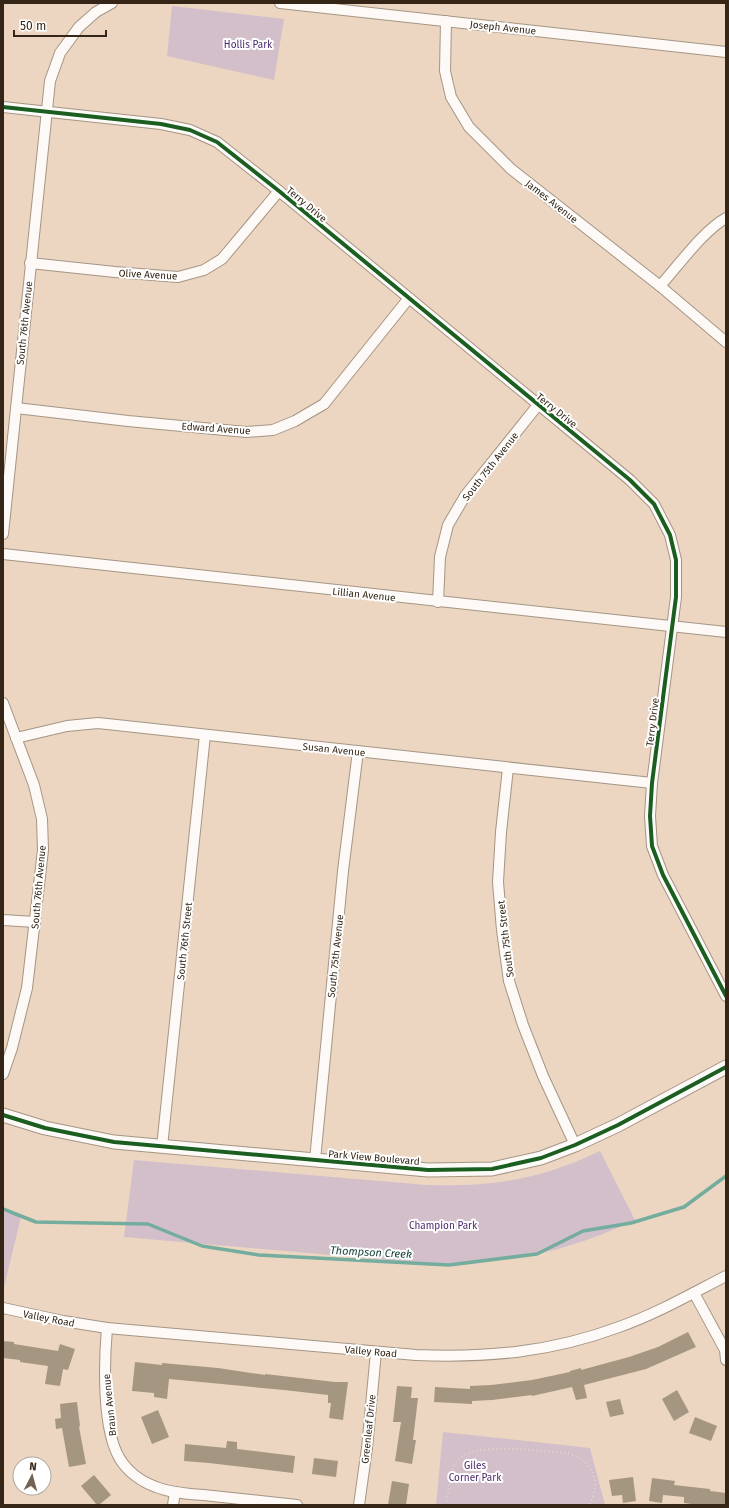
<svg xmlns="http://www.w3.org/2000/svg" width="729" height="1508" viewBox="0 0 729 1508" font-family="'Fira Sans',sans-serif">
<rect width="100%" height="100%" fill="#ecd6c1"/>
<!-- park -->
<g fill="#d2bfca">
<path d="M172,6L284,19L274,80L167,56Z"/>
<path d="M600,1151L635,1220C566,1253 500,1266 423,1263L124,1237L134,1160L426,1185C492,1187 540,1180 600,1151Z"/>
<path d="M3,1212L21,1217L3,1291Z"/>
<path d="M443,1432L590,1448L605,1505H436Z"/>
</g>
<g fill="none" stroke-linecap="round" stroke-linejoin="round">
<!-- stream -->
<path stroke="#74ac9e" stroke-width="3.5" d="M3,1209L36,1222L148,1224L202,1246L259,1255L449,1265L537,1254L583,1231L631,1223L684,1207L726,1176"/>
</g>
<!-- building -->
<g fill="#a59681">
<path d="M688,1332L696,1347L646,1369L584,1385L587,1398L576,1400L572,1387L532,1396V1395L492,1400L472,1401V1404L434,1402L435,1387L470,1389V1386L491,1385L532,1380L570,1372V1371L581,1368V1370L629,1357L658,1347Z"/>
<path d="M3,1341L14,1342V1344L58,1351L60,1344L75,1349L68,1370L63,1369L60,1386L45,1384L48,1366L20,1362V1360L3,1358Z"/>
<path d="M135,1362L162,1365V1363L218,1368L265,1375V1374L335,1382H348L343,1420L329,1418L331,1403H328V1395L284,1390L169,1379L167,1399L154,1397V1393L132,1391Z"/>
<path d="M397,1386L412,1387L411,1398H418L413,1440H416L412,1464L395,1461L401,1422H393Z"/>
<path d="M677,1390L689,1412L674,1421L662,1399Z"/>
<path d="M620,1399L624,1414L610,1417L606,1402Z"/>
<path d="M77,1402L80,1426L79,1427L86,1464L69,1467L62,1428L56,1429L55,1419L61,1418L60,1404Z"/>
<path d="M158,1410L169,1437L152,1444L141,1417Z"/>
<path d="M695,1417L717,1426L711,1441L689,1433Z"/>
<path d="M227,1441L237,1442V1449L295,1456L293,1473L209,1463L184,1461L185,1444L226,1448Z"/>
<path d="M314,1458L338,1461L336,1477L312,1474Z"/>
<path d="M94,1475L111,1495L99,1505H97L81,1486Z"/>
<path d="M633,1477L636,1501L623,1503L622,1495L612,1496L609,1480Z"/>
<path d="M652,1478L675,1481L674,1485L710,1489V1491L726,1493V1505H699L684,1503V1497L663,1495L662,1503L649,1501Z"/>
<path d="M392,1481L409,1484L406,1505H388Z"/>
</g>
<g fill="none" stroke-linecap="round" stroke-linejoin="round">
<!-- minor casing -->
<g stroke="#a59584" stroke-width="12">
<g id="minor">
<path d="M280,3L726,52"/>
<path d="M446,21L445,71L451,97L469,127L511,169L660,286L726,342"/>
<path d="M3,107L161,124L190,130L217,142L279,191L630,480L654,504L670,535L676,560V597L652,783L650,816L652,846L663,875L726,996"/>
<path d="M30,263L115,272L178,277L204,270L222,259L279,191"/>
<path d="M660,286C678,266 703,231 726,218"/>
<path d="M16,408L128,421L246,432L273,430L295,421L324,404L409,298"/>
<path d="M3,534L50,81L60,53L79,27L96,12L112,3"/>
<path d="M3,554L726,632"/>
<path d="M438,602L440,557L448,525L465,496L538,405"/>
<path d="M3,703L34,785L42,819L43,850L27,988L12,1048L3,1074"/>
<path d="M16,738L67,726L98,723L652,783"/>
<path d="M508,768L501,832L498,882L502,930L509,981L523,1025L543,1076L575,1145"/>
<path d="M3,920L35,922"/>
<path d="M162,1147L205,735"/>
<path d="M315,1160L343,871L358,751"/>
<path d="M694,1293L725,1350L726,1360"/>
<path d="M3,1308L63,1321L107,1328L416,1355C488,1358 552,1352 619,1327C656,1314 691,1294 726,1276"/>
<path d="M107,1328C104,1363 102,1430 120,1459C128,1472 142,1482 156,1487C174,1494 194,1494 213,1496C241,1499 269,1502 297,1505"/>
<path d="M173,1505L175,1492"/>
<path d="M359,1505L367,1448L376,1352"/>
</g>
</g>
<!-- tertiary casing -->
<g stroke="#a59584" stroke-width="15">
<path id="tertiary" d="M3,1115L45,1128L114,1142L428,1170L492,1169L541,1158L575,1145L618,1125L726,1067"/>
</g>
<!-- path -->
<path stroke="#ded7d0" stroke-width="2" stroke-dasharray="1 3" stroke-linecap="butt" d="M446,1505C449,1492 449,1472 457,1461C472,1440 543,1452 567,1453C593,1459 602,1482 589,1505"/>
<!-- minor -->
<use href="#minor" stroke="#fcf9f6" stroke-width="10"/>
<!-- tertiary -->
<use href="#tertiary" stroke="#fcf9f6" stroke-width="13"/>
<!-- cycleway casing -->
<g stroke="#fefffe" stroke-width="6">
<g id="cycleway">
<path d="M3,107L161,124L190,130L217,142L279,191L630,480L654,504L670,535L676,560V597L652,783L650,816L652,846L663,875L726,996"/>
<path d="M3,1115L45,1128L114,1142L428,1170L492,1169L541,1158L575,1145L618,1125L726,1067"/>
</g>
</g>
<!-- cycleway -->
<use href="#cycleway" stroke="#1b5e20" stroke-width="4"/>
</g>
<g text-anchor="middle" stroke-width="4" stroke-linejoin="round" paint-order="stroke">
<!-- street labels -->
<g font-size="10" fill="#342516" stroke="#fefffe">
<text transform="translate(503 27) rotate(6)" y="4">Joseph Avenue</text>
<text transform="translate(552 201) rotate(38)" y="4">James Avenue</text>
<text transform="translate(307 204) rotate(40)" y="4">Terry Drive</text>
<text transform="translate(148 274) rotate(3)" y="4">Olive Avenue</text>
<text transform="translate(24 323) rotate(-84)" y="4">South 76th Avenue</text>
<text transform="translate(557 410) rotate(39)" y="4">Terry Drive</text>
<text transform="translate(216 428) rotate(4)" y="4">Edward Avenue</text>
<text transform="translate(490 466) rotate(-52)" y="4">South 75th Avenue</text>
<text transform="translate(364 594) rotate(6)" y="4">Lillian Avenue</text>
<text transform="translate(652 722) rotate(-83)" y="4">Terry Drive</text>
<text transform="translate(334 749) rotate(6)" y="4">Susan Avenue</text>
<text transform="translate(38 887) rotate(-85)" y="4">South 76th Avenue</text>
<text transform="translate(505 939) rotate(-97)" y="4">South 75th Street</text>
<text transform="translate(184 941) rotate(-84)" y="4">South 76th Street</text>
<text transform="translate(335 956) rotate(-84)" y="4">South 75th Avenue</text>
<text transform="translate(374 1157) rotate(5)" y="4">Park View Boulevard</text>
<text transform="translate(49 1318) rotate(11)" y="4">Valley Road</text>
<text transform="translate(371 1351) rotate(5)" y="4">Valley Road</text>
<text transform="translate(109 1405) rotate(-96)" y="4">Braun Avenue</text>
<text transform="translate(368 1429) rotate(-84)" y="4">Greenleaf Drive</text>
</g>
<!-- park labels -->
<g font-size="10" fill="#4b286d" stroke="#fefffe">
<text x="248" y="48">Hollis Park</text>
<text x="443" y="1229">Champion Park</text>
<text x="475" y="1469">Giles<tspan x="475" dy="12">Corner Park</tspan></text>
</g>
<!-- water labels -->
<g font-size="11" font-style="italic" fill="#153e3a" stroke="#fefffe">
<text transform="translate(371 1252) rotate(3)" y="4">Thompson Creek</text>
</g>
</g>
<!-- border -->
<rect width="729" height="1508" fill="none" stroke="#342516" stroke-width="8"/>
<!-- north arrow -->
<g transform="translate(32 1476) rotate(6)"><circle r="19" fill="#fefffe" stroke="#ada8a1"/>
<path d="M0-3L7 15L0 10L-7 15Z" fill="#746352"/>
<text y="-6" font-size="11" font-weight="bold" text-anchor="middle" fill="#342516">N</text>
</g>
<!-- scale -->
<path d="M14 30v6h92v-6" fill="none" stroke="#342516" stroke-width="2"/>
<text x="20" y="30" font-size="12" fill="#342516" stroke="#fefffe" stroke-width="3" paint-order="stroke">50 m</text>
</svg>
